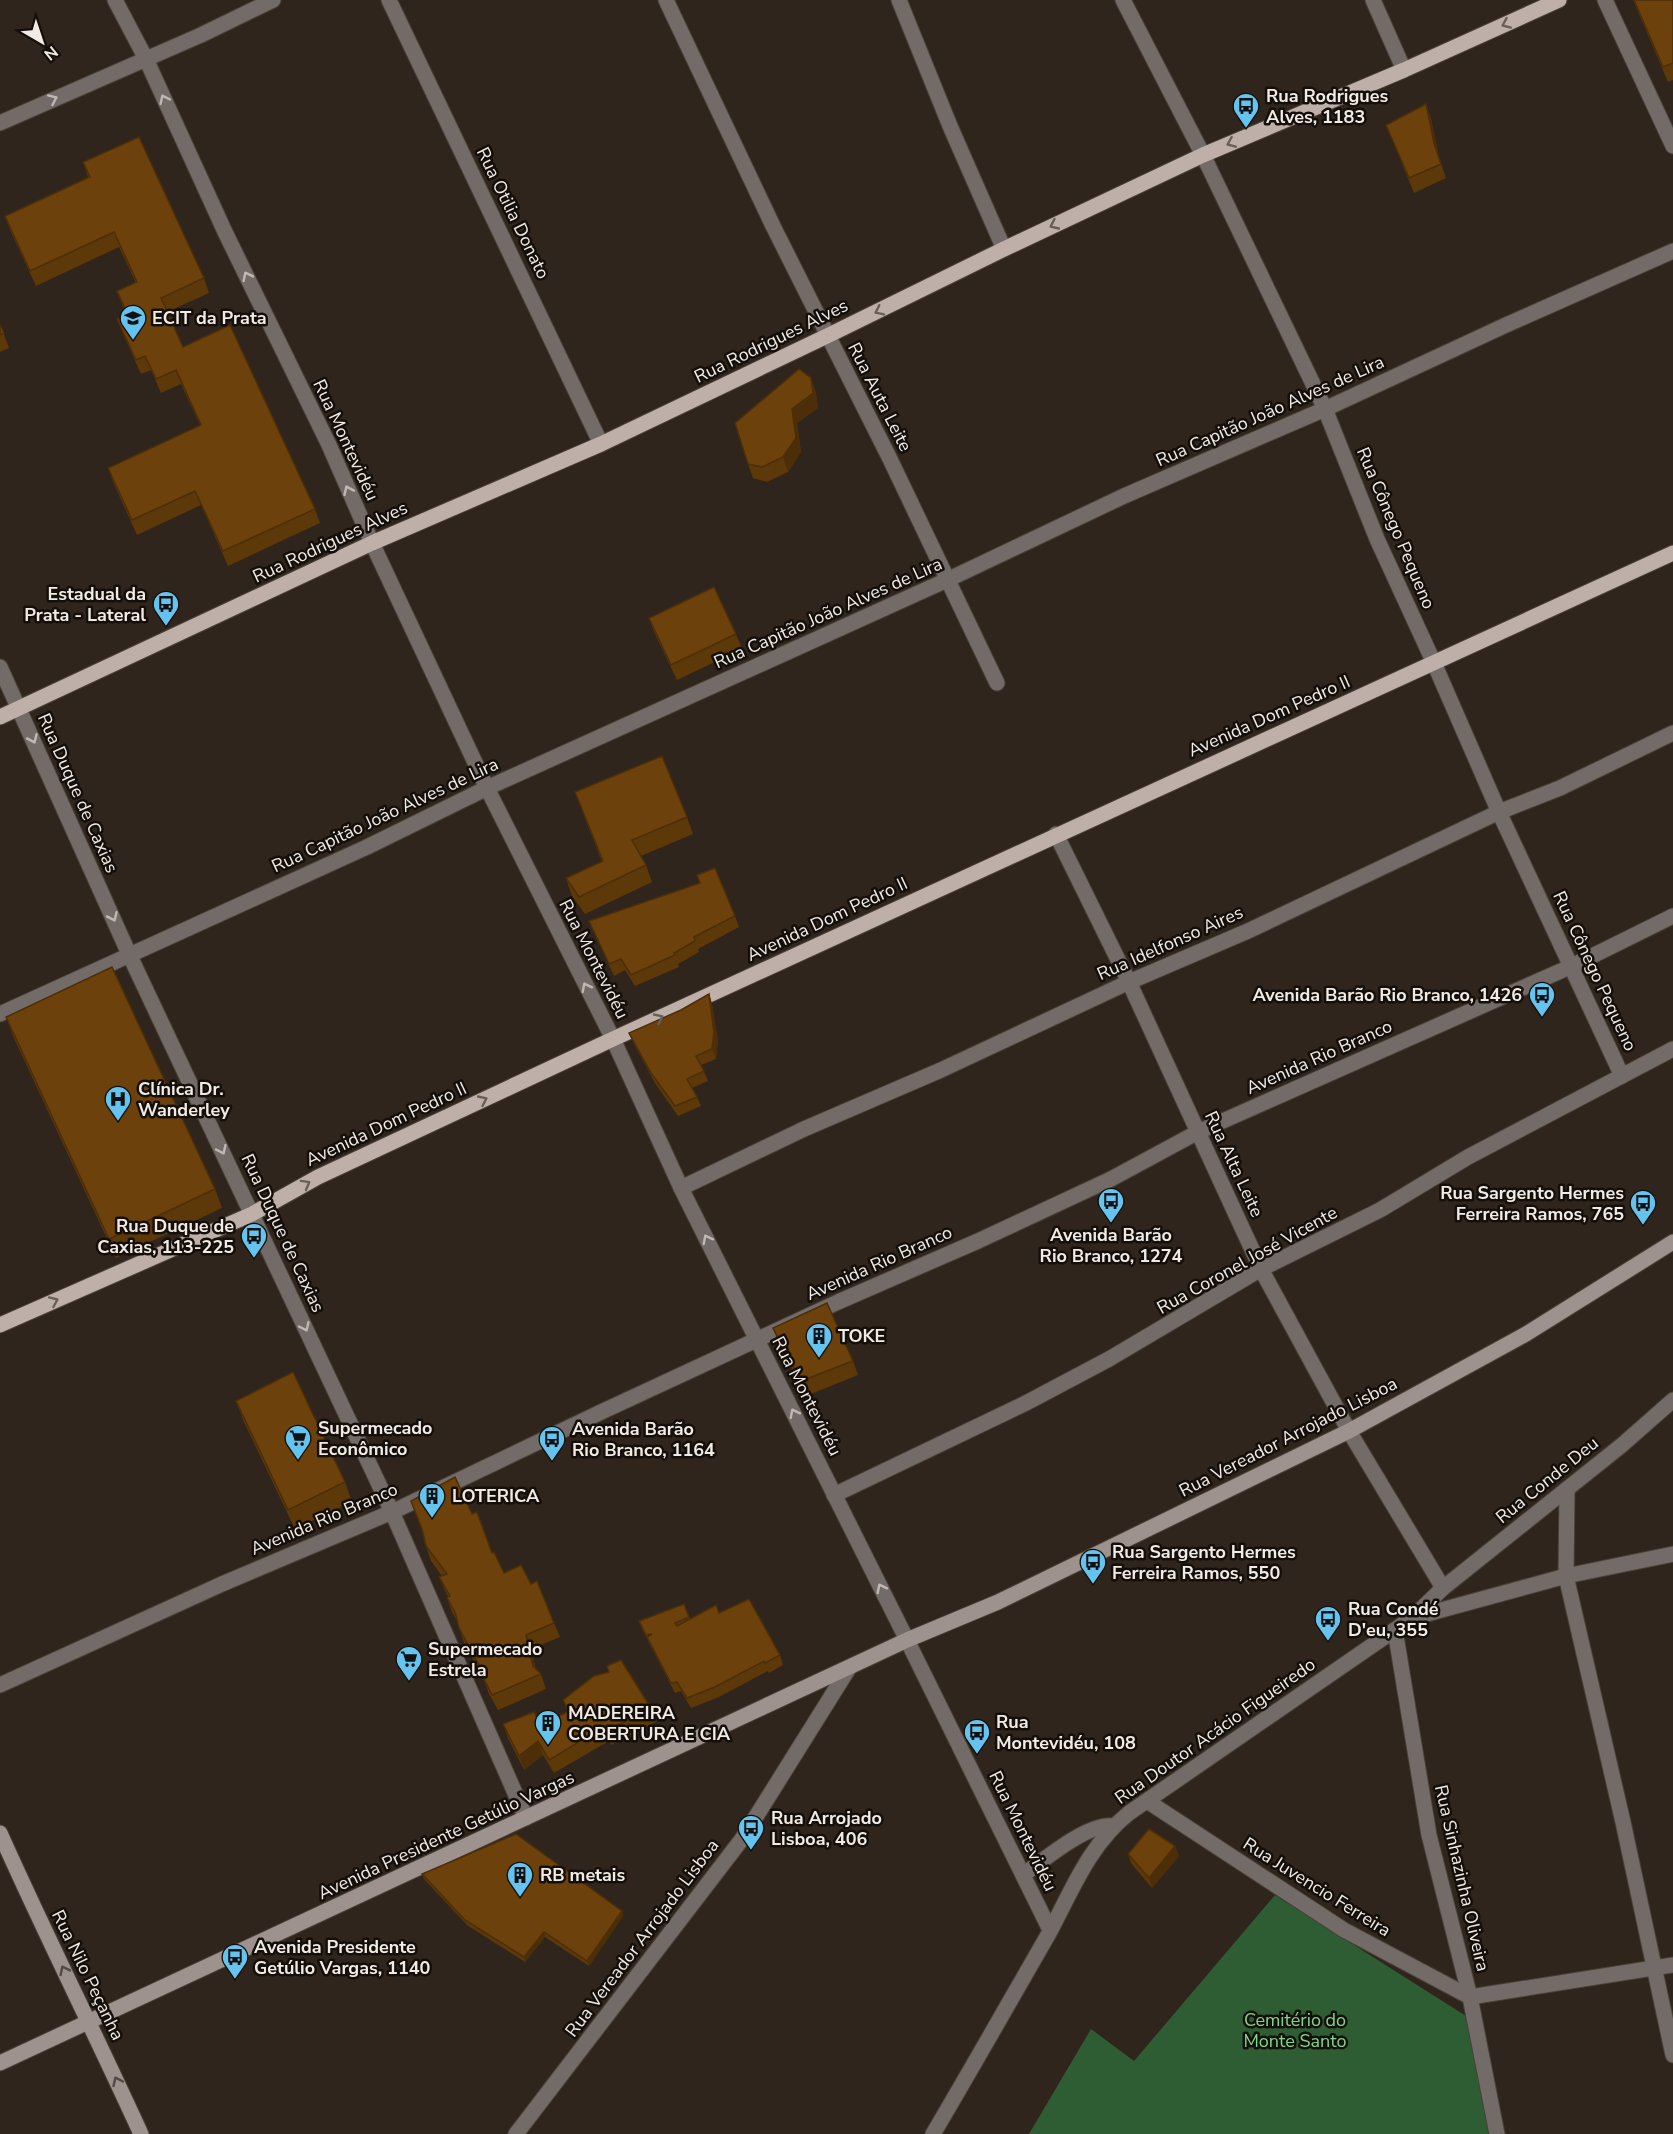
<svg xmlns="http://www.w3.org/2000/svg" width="1673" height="2134" viewBox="0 0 1673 2134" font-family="'Nunito Sans',sans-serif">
<rect width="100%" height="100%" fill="#2f251c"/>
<!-- green -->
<path fill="#2e5c33" d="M1275,1895L1474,2021L1501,2134H1029L1091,2029L1134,2061Z"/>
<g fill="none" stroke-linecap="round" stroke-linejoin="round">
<!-- street casing -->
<g stroke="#4a4138" stroke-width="17">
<g id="street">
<path d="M115,0L146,59L225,232L329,445L372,543L487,788L613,1039L681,1188L907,1640L1050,1930"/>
<path d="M389,0L601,444"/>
<path d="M666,0L773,226L890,459L997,683"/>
<path d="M899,0L950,126L1004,249"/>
<path d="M1123,0L1203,155L1325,409L1377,539L1434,663L1499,812L1622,1076"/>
<path d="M1373,0L1404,70"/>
<path d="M1605,0L1673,146"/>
<path d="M0,123L201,35L273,0"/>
<path d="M0,667L129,954L392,1512L526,1818"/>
<path d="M1056,834L1129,982L1261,1269L1349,1431L1443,1588"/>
<path d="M0,1014L367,847L487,788L947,580L1124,496L1325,409L1506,325L1673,251"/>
<path d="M681,1188L804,1129L941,1070L1129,982L1248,931L1499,812L1560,788L1673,733"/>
<path d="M1567,1489L1566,1576L1623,1822L1673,2055"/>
<path d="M834,1495L1026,1403L1109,1359L1261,1269L1380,1210L1468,1157L1673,1049"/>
<path d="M1415,1615L1443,1588L1622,1445L1673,1400"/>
<path d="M1395,1630L1429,1835L1470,1997L1497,2134"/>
<path d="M0,1685L222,1584L392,1512L599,1413L838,1302L978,1241L1111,1179L1198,1132L1572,966L1673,916"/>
<path d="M1147,1801L1344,1930L1470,1997L1673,1965"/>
<path d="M1023,1875C1044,1860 1087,1823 1113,1826"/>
<path d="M516,2134L742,1839L849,1668"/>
<path d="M933,2134C972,2068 1010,2001 1048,1935C1072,1891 1088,1846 1129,1813L1412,1618L1566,1576L1673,1554"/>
</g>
</g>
<!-- secondary casing -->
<g stroke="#4a4138" stroke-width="17">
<g id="secondary">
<path d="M0,1833C45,1934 95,2033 141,2134"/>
<path d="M0,2063L907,1640L998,1602L1349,1431L1526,1334L1673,1242"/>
</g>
</g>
<!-- primary casing -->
<g stroke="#4a4138" stroke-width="17">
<g id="primary">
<path d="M0,717L372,543L601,444L827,336L1004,249L1203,155L1404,70L1559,0"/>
<path d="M0,1325L252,1214L318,1177L613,1039L1673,553"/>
</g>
</g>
<!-- street -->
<use href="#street" stroke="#736b68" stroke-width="15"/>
<!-- secondary -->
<use href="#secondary" stroke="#9d928d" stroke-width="15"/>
<!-- primary -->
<use href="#primary" stroke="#beafa9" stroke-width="15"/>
</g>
<!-- wall -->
<g fill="#5d3809">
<path d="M1633,0H1673V80L1668,82Z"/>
<path d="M1426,104L1431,119L1439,157L1446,178L1414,193L1386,125Z"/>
<path d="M83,162L204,278L209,293L167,312L183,347L315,509L320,523L228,566L201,505L137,535L113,482L108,468L200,425L181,384L161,393L151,370L141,374L123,334L117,319L126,315L117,291L136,283L119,247L36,286L10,230L5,216L88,177Z"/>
<path d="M0,324L9,348L0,352Z"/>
<path d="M811,378L816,393L818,408L797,423L801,452L788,472L767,482L753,478L748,464Z"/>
<path d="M649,618L736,634L742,649L677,680L654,632Z"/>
<path d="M575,792L687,817L693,834L641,856L646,865L652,882L585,914L572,896L566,878L602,862Z"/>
<path d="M697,875L735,916L739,927L698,949L699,952L678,964L679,967L635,986L625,970L614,976L589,921L700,883Z"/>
<path d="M709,994L712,1004L718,1041L716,1059L701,1065L708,1081L692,1088L697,1097L701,1106L678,1116L655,1083L633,1042L629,1033L681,1010Z"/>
<path d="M6,1017L215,1189L222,1208L116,1258L13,1036Z"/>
<path d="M773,1328L853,1361L858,1375L806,1396L778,1342Z"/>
<path d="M236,1401L345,1482L352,1502L295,1529L243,1420Z"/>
<path d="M472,1514L492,1553L504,1573L531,1584L554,1623L560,1637L531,1649L536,1669L541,1674L546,1689L498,1710L489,1694L484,1680L464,1643L457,1621L452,1612L447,1598L448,1597L439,1577L442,1576L431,1561L426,1546Z"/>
<path d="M684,1604L690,1619L719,1613L780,1655L783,1665L769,1673L768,1671L719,1697L691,1708L681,1691L675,1693L643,1631L639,1621Z"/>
<path d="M563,1700L651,1708L656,1722L611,1745L609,1741L554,1773L543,1755L524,1770L508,1738L503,1724L541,1725L568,1712Z"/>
<path d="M1175,1846L1179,1856L1152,1888L1131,1863L1128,1854Z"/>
<path d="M422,1874L622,1911L623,1916L589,1966L545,1937L525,1962L467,1925L424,1879Z"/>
</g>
<!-- shaded-wall -->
<g fill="#4c2e08">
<path d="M1426,104L1431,119L1439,157L1446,178L1434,143Z"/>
<path d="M811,378L816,393L818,408L797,423L801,452L788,472L783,457L792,409Z"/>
<path d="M709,994L712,1004L718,1041L716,1059L712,1049Z"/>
<path d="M526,1635L531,1649L537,1676L533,1666Z"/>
<path d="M538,1741L543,1755L524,1770L519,1756Z"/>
<path d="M1175,1846L1179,1856L1152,1888L1149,1878Z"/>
<path d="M622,1911L623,1916L589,1966L587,1961Z"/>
<path d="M544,1932L545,1937L525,1962L524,1957Z"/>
</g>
<!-- building -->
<g fill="#6c410b" stroke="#4c2e08" stroke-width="1.5">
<path d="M1634,0H1673V63L1663,67Z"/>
<path d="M1426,104L1434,143L1441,164L1409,178L1386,125Z"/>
<path d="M139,137L204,278L161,298L183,347L230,325L315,509L223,551L195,491L132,520L108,468L201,425L176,370L156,379L145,356L136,360L117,319L128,315L117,291L137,282L114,232L30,271L5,216L90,177L83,162Z"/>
<path d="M0,324L4,333L0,335Z"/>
<path d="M799,369L811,378L813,393L792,409L796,438L783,457L762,467L748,464L735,423Z"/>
<path d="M714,587L736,634L671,665L649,618Z"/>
<path d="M662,756L687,817L632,840L646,865L579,897L566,878L603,861L575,792Z"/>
<path d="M715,868L735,916L694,937L695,941L674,953L675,955L631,975L621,959L609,964L589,921L700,883L697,875Z"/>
<path d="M112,967L215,1189L109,1239L6,1017Z"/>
<path d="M709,994L714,1032L712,1049L696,1056L704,1071L687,1079L697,1097L675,1106L651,1073L629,1033L681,1010Z"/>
<path d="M827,1303L853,1361L801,1381L773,1328Z"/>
<path d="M293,1372L345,1482L288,1510L236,1401Z"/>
<path d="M455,1477L472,1514L477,1512L492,1553L494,1552L504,1573L521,1565L531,1584L537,1581L554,1623L526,1635L533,1666L541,1674L492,1695L484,1679L486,1678L459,1628L455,1612L447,1598L450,1596L439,1577L447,1574L426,1546L422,1529L411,1501Z"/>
<path d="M749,1599L780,1655L765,1663L764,1661L715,1687L687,1698L677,1682L671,1683L647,1637L652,1634L646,1635L639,1621L684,1604L689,1617L675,1623L677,1626L716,1605L719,1613Z"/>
<path d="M621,1660L651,1708L606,1731L604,1727L549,1760L538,1741L519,1756L503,1724L534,1712L541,1725L569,1711L563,1700L594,1676L609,1672L607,1666Z"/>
<path d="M1149,1829L1175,1846L1149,1878L1128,1854Z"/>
<path d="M516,1834L622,1911L587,1961L544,1932L524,1957L465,1920L422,1874Z"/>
</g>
<!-- one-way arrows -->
<defs><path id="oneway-chevron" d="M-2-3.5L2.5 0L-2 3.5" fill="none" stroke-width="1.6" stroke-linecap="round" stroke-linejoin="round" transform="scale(1.5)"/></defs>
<g stroke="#695f5a">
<use href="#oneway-chevron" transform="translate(1506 24) rotate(156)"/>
<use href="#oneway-chevron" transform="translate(1231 143) rotate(157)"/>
<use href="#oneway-chevron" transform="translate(1054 225) rotate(155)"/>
<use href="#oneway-chevron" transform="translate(879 311) rotate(154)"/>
<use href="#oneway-chevron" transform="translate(659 1018) rotate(-25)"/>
<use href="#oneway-chevron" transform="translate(483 1100) rotate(-25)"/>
<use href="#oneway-chevron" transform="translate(306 1184) rotate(-29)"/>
<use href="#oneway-chevron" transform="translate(54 1301) rotate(-24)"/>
</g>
<g stroke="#bfb8b3">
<use href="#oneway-chevron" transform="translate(53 99) rotate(-24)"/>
<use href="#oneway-chevron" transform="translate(164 99) rotate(-115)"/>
<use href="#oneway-chevron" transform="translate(247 276) rotate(-116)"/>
<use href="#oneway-chevron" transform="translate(348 490) rotate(-114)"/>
<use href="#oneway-chevron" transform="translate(33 739) rotate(66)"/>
<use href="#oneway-chevron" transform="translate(113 917) rotate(66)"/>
<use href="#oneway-chevron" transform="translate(586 987) rotate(-117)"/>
<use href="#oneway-chevron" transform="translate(222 1150) rotate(65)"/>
<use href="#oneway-chevron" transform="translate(707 1239) rotate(-117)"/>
<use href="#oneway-chevron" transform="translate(305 1327) rotate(65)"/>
<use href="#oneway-chevron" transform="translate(794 1413) rotate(-117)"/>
<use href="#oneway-chevron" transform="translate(881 1588) rotate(-117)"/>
</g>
<g stroke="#524a46">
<use href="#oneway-chevron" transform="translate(64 1970) rotate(-116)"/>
<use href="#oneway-chevron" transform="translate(117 2081) rotate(-115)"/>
</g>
<!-- icons -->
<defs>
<g id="bus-pin" transform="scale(1.35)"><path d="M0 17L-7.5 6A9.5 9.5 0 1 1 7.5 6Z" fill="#65c4ef" stroke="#140f0b"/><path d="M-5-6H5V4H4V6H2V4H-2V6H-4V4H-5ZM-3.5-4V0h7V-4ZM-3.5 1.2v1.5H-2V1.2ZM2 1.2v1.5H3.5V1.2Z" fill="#111"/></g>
<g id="school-pin" transform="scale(1.35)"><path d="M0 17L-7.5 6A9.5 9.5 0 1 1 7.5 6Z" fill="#65c4ef" stroke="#140f0b"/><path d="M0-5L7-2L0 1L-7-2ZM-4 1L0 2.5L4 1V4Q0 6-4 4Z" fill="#111"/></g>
<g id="hospital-pin" transform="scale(1.35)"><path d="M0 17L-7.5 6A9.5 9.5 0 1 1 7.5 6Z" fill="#65c4ef" stroke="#140f0b"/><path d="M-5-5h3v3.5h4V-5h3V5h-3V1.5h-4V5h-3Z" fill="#111"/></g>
<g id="building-pin" transform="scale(1.35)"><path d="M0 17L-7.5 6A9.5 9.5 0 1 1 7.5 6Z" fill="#65c4ef" stroke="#140f0b"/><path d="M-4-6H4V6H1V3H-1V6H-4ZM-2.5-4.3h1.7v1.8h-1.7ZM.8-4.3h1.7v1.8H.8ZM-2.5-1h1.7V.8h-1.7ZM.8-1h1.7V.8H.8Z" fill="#111"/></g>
<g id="supermarket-pin" transform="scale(1.35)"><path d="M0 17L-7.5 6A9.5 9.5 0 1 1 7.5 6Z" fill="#65c4ef" stroke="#140f0b"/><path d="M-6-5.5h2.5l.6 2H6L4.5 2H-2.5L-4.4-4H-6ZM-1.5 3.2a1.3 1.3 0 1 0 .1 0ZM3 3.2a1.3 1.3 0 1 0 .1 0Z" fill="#111"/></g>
</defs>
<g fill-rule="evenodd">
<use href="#bus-pin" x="1246" y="106"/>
<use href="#school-pin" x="133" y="318"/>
<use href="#bus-pin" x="166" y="604"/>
<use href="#bus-pin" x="1542" y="995"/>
<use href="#hospital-pin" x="118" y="1099"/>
<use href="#bus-pin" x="1111" y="1201"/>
<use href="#bus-pin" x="1643" y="1203"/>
<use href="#bus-pin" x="254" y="1236"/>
<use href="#building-pin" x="819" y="1336"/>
<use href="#supermarket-pin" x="298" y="1438"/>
<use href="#bus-pin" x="552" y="1439"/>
<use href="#building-pin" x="432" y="1496"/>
<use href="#bus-pin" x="1093" y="1562"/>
<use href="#bus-pin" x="1328" y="1619"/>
<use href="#supermarket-pin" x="409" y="1659"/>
<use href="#building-pin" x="548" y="1723"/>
<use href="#bus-pin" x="977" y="1732"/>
<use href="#bus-pin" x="751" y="1828"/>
<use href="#building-pin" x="520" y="1875"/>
<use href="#bus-pin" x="235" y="1957"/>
</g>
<g text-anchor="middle" stroke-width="5" stroke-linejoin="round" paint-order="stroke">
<!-- poi labels -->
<g font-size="18" font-weight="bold" fill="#f2ebe5" stroke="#140f0b" text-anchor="start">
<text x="1266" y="102">Rua Rodrigues<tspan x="1266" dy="21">Alves, 1183</tspan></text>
<text x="152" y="324">ECIT da Prata</text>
<text x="146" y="600" text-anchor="end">Estadual da<tspan x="146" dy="21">Prata - Lateral</tspan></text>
<text x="1522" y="1001" text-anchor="end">Avenida Barão Rio Branco, 1426</text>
<text x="138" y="1095">Clínica Dr.<tspan x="138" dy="21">Wanderley</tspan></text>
<text x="1624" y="1199" text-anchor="end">Rua Sargento Hermes<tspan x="1624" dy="21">Ferreira Ramos, 765</tspan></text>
<text x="234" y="1232" text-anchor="end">Rua Duque de<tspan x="234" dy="21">Caxias, 113-225</tspan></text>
<text x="1111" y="1241" text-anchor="middle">Avenida Barão<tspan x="1111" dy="21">Rio Branco, 1274</tspan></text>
<text x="838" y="1342">TOKE</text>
<text x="318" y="1434">Supermecado<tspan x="318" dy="21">Econômico</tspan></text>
<text x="572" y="1435">Avenida Barão<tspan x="572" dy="21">Rio Branco, 1164</tspan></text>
<text x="452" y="1502">LOTERICA</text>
<text x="1112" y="1558">Rua Sargento Hermes<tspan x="1112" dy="21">Ferreira Ramos, 550</tspan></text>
<text x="1348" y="1615">Rua Condé<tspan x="1348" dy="21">D'eu, 355</tspan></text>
<text x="428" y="1655">Supermecado<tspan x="428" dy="21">Estrela</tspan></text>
<text x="568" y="1719">MADEREIRA<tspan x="568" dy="21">COBERTURA E CIA</tspan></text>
<text x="996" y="1728">Rua<tspan x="996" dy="21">Montevidéu, 108</tspan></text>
<text x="771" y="1824">Rua Arrojado<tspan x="771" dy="21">Lisboa, 406</tspan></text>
<text x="540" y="1881">RB metais</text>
<text x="254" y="1953">Avenida Presidente<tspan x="254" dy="21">Getúlio Vargas, 1140</tspan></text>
</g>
<!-- street labels -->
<g font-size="18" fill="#f2ebe5" stroke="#140f0b">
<text transform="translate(513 213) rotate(64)" y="6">Rua Otilia Donato</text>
<text transform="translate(771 341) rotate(-26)" y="6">Rua Rodrigues Alves</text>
<text transform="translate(880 397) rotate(63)" y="6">Rua Auta Leite</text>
<text transform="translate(1270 411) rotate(-24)" y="6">Rua Capitão João Alves de Lira</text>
<text transform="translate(346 440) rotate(65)" y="6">Rua Montevidéu</text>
<text transform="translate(1396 528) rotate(67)" y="6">Rua Cônego Pequeno</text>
<text transform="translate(330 542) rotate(-25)" y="6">Rua Rodrigues Alves</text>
<text transform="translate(828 613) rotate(-24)" y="6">Rua Capitão João Alves de Lira</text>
<text transform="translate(1269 716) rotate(-24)" y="6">Avenida Dom Pedro II</text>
<text transform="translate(78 793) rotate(66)" y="6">Rua Duque de Caxias</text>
<text transform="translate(385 815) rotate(-25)" y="6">Rua Capitão João Alves de Lira</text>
<text transform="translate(827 919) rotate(-25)" y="6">Avenida Dom Pedro II</text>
<text transform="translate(1170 943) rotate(-24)" y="6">Rua Idelfonso Aires</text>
<text transform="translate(594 959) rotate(63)" y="6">Rua Montevidéu</text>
<text transform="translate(1595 971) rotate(65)" y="6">Rua Cônego Pequeno</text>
<text transform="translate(1319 1057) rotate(-24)" y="6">Avenida Rio Branco</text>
<text transform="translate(386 1124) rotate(-25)" y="6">Avenida Dom Pedro II</text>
<text transform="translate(1234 1164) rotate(65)" y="6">Rua Alta Leite</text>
<text transform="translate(283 1233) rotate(65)" y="6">Rua Duque de Caxias</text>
<text transform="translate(1247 1260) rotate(-29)" y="6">Rua Coronel José Vicente</text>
<text transform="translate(879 1263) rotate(-24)" y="6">Avenida Rio Branco</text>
<text transform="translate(807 1396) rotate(63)" y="6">Rua Montevidéu</text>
<text transform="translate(1288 1437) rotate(-27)" y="6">Rua Vereador Arrojado Lisboa</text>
<text transform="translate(1547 1480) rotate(-39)" y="6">Rua Conde Deu</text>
<text transform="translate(324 1519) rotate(-23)" y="6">Avenida Rio Branco</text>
<text transform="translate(1215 1731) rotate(-35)" y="6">Rua Doutor Acácio Figueiredo</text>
<text transform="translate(1023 1831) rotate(64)" y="6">Rua Montevidéu</text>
<text transform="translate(446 1835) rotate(-25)" y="6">Avenida Presidente Getúlio Vargas</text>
<text transform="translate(1462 1878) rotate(77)" y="6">Rua Sinhazinha Oliveira</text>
<text transform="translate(1317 1887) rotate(32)" y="6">Rua Juvencio Ferreira</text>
<text transform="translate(642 1938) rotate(-53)" y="6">Rua Vereador Arrojado Lisboa</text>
<text transform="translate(88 1975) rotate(64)" y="6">Rua Nilo Peçanha</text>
</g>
<!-- park labels -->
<g font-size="18" fill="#80d789" stroke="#140f0b">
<text x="1295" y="2026">Cemitério do<tspan x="1295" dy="21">Monte Santo</tspan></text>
</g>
</g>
<!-- north arrow -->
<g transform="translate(42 42) rotate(141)" stroke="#140f0b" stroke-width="4.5" paint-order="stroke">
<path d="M0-4.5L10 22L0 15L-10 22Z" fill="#f2ebe5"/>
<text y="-9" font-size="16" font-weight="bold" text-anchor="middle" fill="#f2ebe5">N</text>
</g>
</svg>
